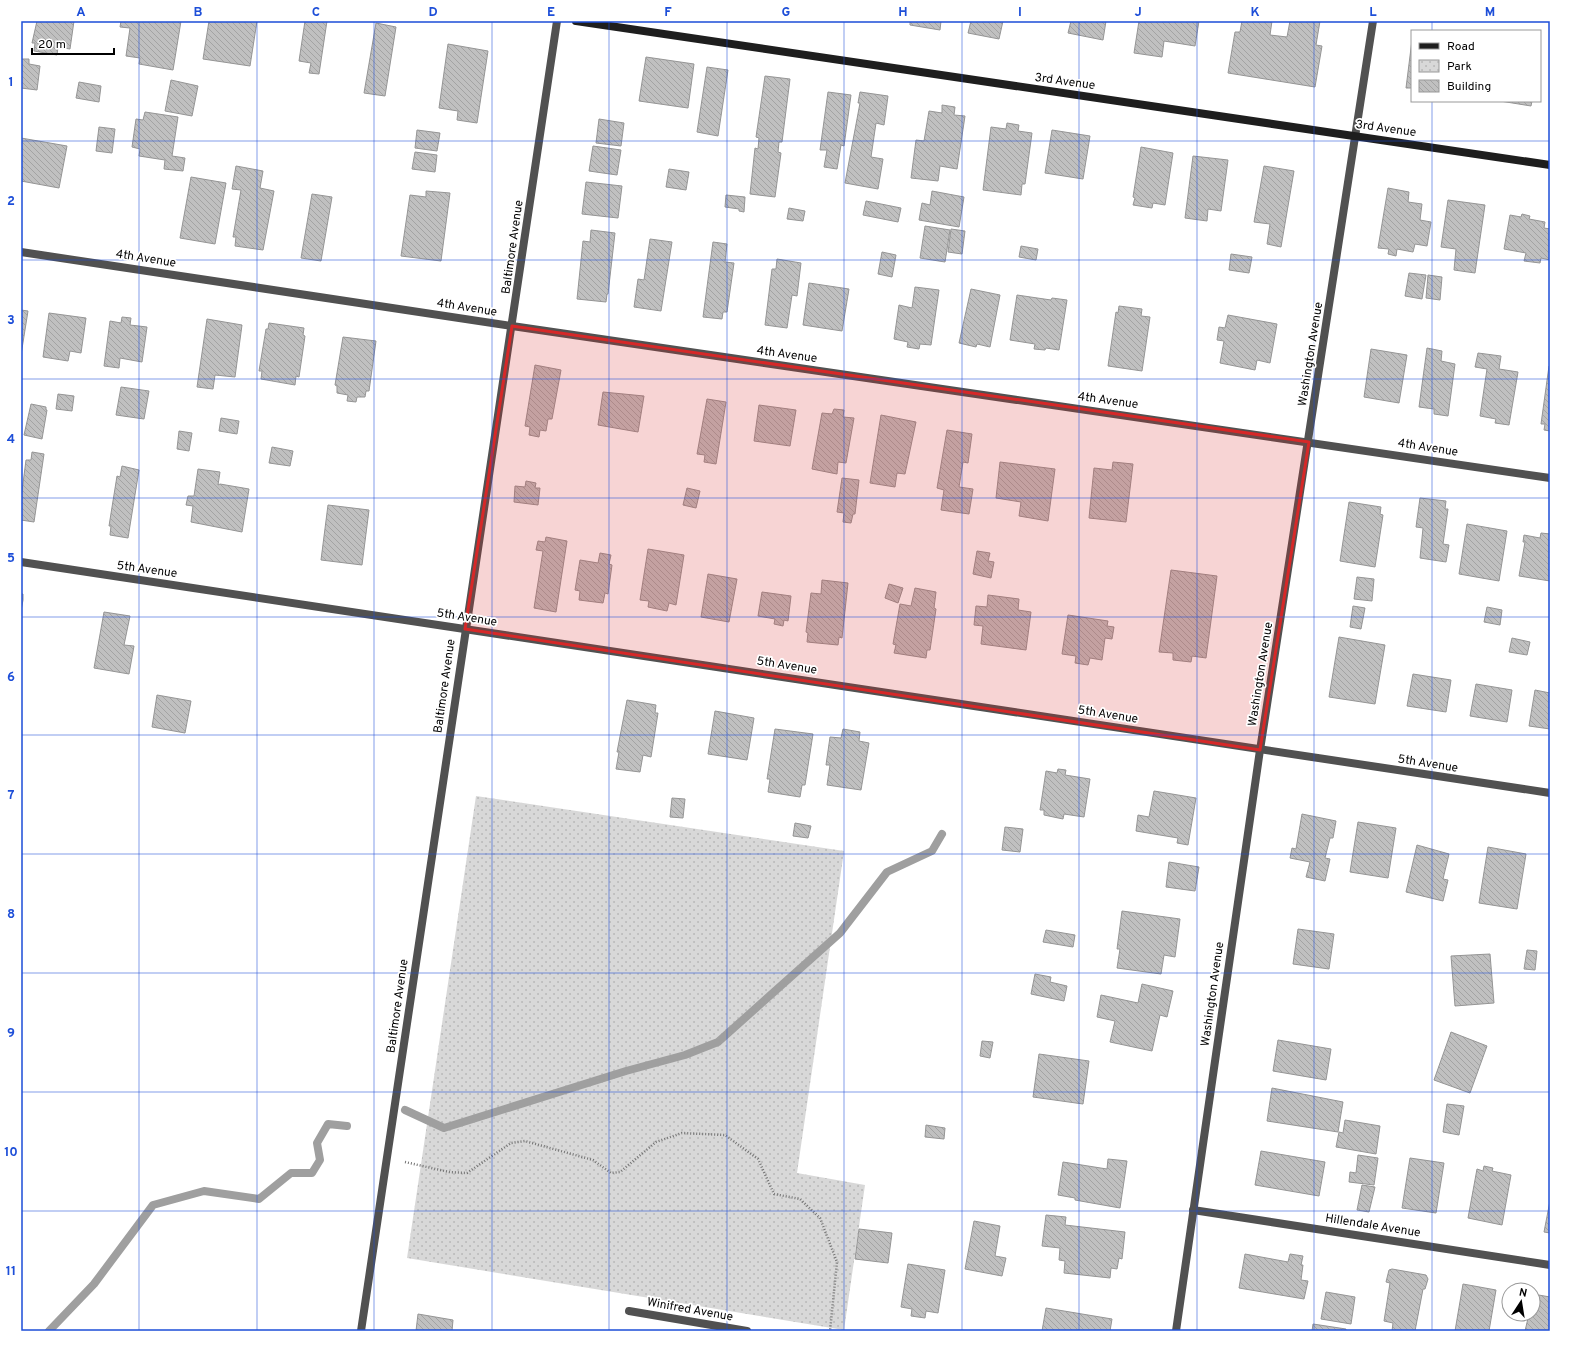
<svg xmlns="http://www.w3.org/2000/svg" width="1571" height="1352" viewBox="0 0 1571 1352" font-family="Overpass,sans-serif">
<defs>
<pattern id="park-dots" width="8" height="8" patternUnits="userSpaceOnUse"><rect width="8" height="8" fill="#d8d8d8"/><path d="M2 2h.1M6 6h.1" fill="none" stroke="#b8b8b8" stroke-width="1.8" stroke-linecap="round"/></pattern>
<pattern id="building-back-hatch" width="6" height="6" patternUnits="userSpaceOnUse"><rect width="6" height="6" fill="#c0c0c0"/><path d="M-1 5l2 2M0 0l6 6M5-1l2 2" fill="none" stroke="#a3a3a3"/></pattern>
</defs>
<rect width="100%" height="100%" fill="#fff"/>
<!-- park -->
<path fill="url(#park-dots)" d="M476,796L844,851L797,1173L865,1185L844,1330L407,1258Z"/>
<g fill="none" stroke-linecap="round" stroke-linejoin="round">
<!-- stream -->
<g stroke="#9f9f9f" stroke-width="8">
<path d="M405,1110L444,1128L626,1071L685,1055L718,1042L840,933L887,872L932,851L942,834"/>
<path d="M49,1331L94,1284L153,1205L204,1191L259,1199L291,1173H312L320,1160L317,1143L328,1124L347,1126"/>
</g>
</g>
<!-- building -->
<g fill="url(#building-back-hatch)" stroke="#959595">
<path d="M37,21H74L70,49L58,47L57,55L34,51L35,43H32Z"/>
<path d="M121,21H181L173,70L139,64L140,58L126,56L130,28L120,27Z"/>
<path d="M209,21H257L250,66L203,59Z"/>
<path d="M305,21H327L319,74L309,73L311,63L299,61Z"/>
<path d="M910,21H941L940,30L910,25Z"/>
<path d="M971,21H1003L999,39L968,33Z"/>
<path d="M1071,21H1106L1103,40L1068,33Z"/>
<path d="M1139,21H1199L1195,46L1164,41L1162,57L1134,53Z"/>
<path d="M1242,21H1272L1270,35L1287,37L1290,21H1320L1316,45L1322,46L1315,87L1228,73L1235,32H1240Z"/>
<path d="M376,23L396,27L385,96L364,93Z"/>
<path d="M1412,40V88H1406Z"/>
<path d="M448,44L488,51L477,123L457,120L458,111L439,108Z"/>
<path d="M646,57L694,64L688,108L639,101Z"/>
<path d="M21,59H29V64L40,66L37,90L21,88Z"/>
<path d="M707,67L728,70L718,136L697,132Z"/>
<path d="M765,76L790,79L782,142H779L778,152L781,153L775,197L750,194L755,148L758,149L759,138L756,137Z"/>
<path d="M171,80L198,86L192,116L165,111Z"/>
<path d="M79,82L101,86L99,102L76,98Z"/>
<path d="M828,92L851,95L844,146L841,145L837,169L824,167L827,150H820Z"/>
<path d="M860,92L888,96L884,125L876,123L871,157L883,159L878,189L845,183L860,103H858Z"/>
<path d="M1500,101H1532L1531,106Z"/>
<path d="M942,105L955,107L954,115L965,116L957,169L940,166L938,181L911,178L916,140L924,141L929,111L942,113Z"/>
<path d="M145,112L178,117L172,156L185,158L183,171L164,169L165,160L139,156L140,149L132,147L136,119L143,120Z"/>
<path d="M599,119L624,123L621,146L596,143Z"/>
<path d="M1007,123L1019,125L1018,131L1032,133L1025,184H1022L1021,195L983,190L991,127L1006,129Z"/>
<path d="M99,127L115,129L112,153L96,151Z"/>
<path d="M417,130L440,133L437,151L415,148Z"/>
<path d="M1052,130L1090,136L1083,179L1045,173Z"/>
<path d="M21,138L67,146L59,188L21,181Z"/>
<path d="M593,146L621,150L617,175L589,171Z"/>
<path d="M1141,147L1173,153L1165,205L1153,203L1152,208L1133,205L1135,198L1133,197Z"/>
<path d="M415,152L437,155L435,172L412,169Z"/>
<path d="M1193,156L1228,160L1221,211L1208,209L1207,221L1185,218Z"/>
<path d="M236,166L263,171L260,188L274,191L263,250L235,246L236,237H233L241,190L232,189Z"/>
<path d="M1264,166L1294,171L1281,247L1267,244L1270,224L1254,222Z"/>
<path d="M669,169L689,172L686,190L666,187Z"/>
<path d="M191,177L226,183L215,244L180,238Z"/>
<path d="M586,182L622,186L618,218L582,214Z"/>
<path d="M1388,188L1409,192L1408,202L1422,204L1420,220L1431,222L1427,246L1415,244L1413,252L1397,249L1396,256L1388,254L1389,249L1378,248Z"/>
<path d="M426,191L450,193L441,261L401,256L410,195L426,197Z"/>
<path d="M932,191L964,197L959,227L919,220L922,203L930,205Z"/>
<path d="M312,194L332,197L321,261L301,258Z"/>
<path d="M726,195L745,197L744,212L739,211V209L725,207Z"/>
<path d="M1448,200L1485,205L1475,273L1454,270L1456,249L1441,247Z"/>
<path d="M866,201L901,208L898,222L863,215Z"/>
<path d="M789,208L805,211L803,221L787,219Z"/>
<path d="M1522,214L1530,216L1529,219L1545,222L1544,228L1550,229V260L1541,258L1540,263L1524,261L1526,253L1504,249L1510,215L1521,217Z"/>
<path d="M925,226L950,230L945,262L920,258Z"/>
<path d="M951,229L965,231L962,254L948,252Z"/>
<path d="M591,230L615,233L608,294H607L606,302L577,299L583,241L590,242Z"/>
<path d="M650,239L672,242L661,311L634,307L638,279L644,280Z"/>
<path d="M713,242L727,244L725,262L734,263L727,312H723L722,319L703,317Z"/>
<path d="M1021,246L1038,249L1036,260L1019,257Z"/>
<path d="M882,252L896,255L892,277L878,274Z"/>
<path d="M1231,254L1252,257L1249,273L1229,270Z"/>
<path d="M777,259L801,263L797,296L792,295L787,328L765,325L772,269H776Z"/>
<path d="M1409,273L1426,275L1422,299L1405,296Z"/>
<path d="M1428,275L1442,277L1440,300L1426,298Z"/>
<path d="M809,283L849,289L842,331L803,325Z"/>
<path d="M915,287L939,290L931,345L920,344L919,349L907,347L908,342L894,339L899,305L912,308Z"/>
<path d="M971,289L1000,295L990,347L977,344L976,347L959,343Z"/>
<path d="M1017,295L1051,300L1052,298L1067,300L1059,350L1046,348L1045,350L1034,349L1035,344L1010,340Z"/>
<path d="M1119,306L1142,309L1141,316L1150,317L1142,371L1108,366L1116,312L1118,313Z"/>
<path d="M21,310L28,311L21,355Z"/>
<path d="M49,313L86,318L81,353L70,351L68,361L43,357Z"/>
<path d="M1228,315L1277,324L1270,363L1257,360L1255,370L1220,363L1224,341L1217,340L1219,327L1225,328Z"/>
<path d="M122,317L131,318L130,325L147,327L142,362L120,358L119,368L104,366L110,321L121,323Z"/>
<path d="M207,319L242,325L235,377L215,375L213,389L197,387Z"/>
<path d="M269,323L304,328L303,335L305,336L299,377L296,376L295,385L261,379L262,371H259L266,329H268Z"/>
<path d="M343,337L376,341L369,391H366L365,397H357L356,402L347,401L348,395L337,393V386L335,385Z"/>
<path d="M1427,348L1442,351L1441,361L1455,364L1448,416L1434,414V409L1419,407Z"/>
<path d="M1371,349L1407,355L1399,403L1364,397Z"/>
<path d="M1478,353L1501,356L1499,369L1518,372L1509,425L1495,423L1496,419L1480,416L1487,369L1475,367Z"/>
<path d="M535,365L561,370L552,419H548L546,431L540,430L539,437L529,435L530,427L525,426Z"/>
<path d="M1549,366H1550V431L1544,430L1545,424H1541Z"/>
<path d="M121,387L149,391L144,419L116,415Z"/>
<path d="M603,392L644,396L638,432L598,425Z"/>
<path d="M58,394L74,396L72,411L56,409Z"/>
<path d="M707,399L726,402L716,464L704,462L705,455L697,454Z"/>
<path d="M31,404L46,407V410H47L42,439L24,435Z"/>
<path d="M759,405L796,410L790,446L754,441Z"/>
<path d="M834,409L844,410L843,417L854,418L846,463L838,462L837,474L812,469L822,413L832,414Z"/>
<path d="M881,415L916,422L905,474L897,473L895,487L870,483Z"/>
<path d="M221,418L239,421L237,434L219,431Z"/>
<path d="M947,430L972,434L968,463L963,462L959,487L973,489L969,514L941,510L944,490L937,488Z"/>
<path d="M179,431L192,433L189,451L177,449Z"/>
<path d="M272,447L293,451L290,466L269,463Z"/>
<path d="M32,452L44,454L34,522L21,520V499L26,460H31Z"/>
<path d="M1000,462L1055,469L1048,521L1019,516L1021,502L996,498Z"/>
<path d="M1113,462L1133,464L1126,522L1089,518L1094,468L1112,470Z"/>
<path d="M122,466L139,470L128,538L110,535L111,526H109L117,476L120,477Z"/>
<path d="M198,469L220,472L218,485L220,484L249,489L242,532L191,522L193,506L186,505L188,496H194Z"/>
<path d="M842,478L859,480L855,514H853L851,523L843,522L844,513L837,512Z"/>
<path d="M526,481L536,483L535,488H540L538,505L514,502L515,486L525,487Z"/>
<path d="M687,488L700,491L696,508L683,505Z"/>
<path d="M1420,498L1446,501L1445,509H1448L1443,544L1449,545L1446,562L1420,558L1423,528L1416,527Z"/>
<path d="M1349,502L1381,507L1380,514L1383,515L1375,567L1340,561Z"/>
<path d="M328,505L369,510L362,565L321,560Z"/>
<path d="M1467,524L1507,531L1499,581L1459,574Z"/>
<path d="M1541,533L1550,534V581L1519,576L1525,542H1523L1524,535L1540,538Z"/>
<path d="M546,537L567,541L556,612L534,608L543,551L536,550L538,541L545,542Z"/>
<path d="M648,549L684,555L676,605L669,603L667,611L648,607L649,601L640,600Z"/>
<path d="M977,551L990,553L988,561L994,562L991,578L973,574Z"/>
<path d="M600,553L611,555L609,564L612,565L608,594L605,593L603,603L579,600L580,591L575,590L580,560L598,563Z"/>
<path d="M1171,570L1217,576L1206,658L1192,656L1191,662L1173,660V653L1159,652Z"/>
<path d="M708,574L737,579L729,622L701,617Z"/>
<path d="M1357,577L1374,579L1372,601L1354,599Z"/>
<path d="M822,580L848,583L842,638L839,637L838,645L807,642L808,633L806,632L811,593L821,594Z"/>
<path d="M889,584L903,588L898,603L885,598Z"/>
<path d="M915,588L936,592L934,608L936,609L930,650H927L926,658L894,653L896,645L893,644L900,604L911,606Z"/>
<path d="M762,592L791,596L788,621L784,620L783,626L774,624L775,619L758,616Z"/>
<path d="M21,594H23V600L21,611Z"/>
<path d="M988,595L1019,599L1018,610L1031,612L1026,650L981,644L983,626L974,625L976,606L987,607Z"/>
<path d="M1353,606L1365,608L1361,629L1350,627Z"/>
<path d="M1487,607L1502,610L1500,625L1484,622Z"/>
<path d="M104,612L130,616L124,645L134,646L129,674L94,668Z"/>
<path d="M1068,615L1108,621L1107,626L1114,627L1112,639L1105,638L1102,660L1090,658L1088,665L1075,663L1076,656L1062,654Z"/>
<path d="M1339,637L1385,645L1375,704L1329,697Z"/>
<path d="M1512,638L1530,642L1527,655L1509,652Z"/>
<path d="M1413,674L1451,680L1446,712L1407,706Z"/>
<path d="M1476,684L1512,690L1507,722L1470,716Z"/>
<path d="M1535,690L1550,693V729L1529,726Z"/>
<path d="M157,695L191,701L185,733L152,727Z"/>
<path d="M627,700L656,705L655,713H658L651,757L643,755L640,772L616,769L619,752H617Z"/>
<path d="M715,711L754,718L747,760L708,754Z"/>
<path d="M775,729L813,734L805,785H802L800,797L768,792L770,779H767Z"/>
<path d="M843,729L860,732L859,741L869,743L861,790L827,785L830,765H826L830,737L841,738Z"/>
<path d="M1058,769L1066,770L1065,775L1090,779L1084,817L1064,814L1063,819L1044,815V810H1040L1046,771L1057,773Z"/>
<path d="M1154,791L1196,798L1188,845L1177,843L1178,838L1136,831L1138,815L1149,817Z"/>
<path d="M672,798L685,799L683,818L670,817Z"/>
<path d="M1302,814L1336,821L1333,838H1330L1325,858L1330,859L1325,881L1306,877L1310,862L1290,858L1292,848L1296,849Z"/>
<path d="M1358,822L1396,828L1388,878L1350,872Z"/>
<path d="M795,823L811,826L808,838L793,836Z"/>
<path d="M1005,827L1023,829L1020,852L1002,850Z"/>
<path d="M1417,845L1449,854L1443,879L1448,880L1443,901L1406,892Z"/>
<path d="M1488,847L1526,854L1517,909L1479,903Z"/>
<path d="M1169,862L1199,867L1195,891L1166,887Z"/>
<path d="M1122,911L1180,919L1175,957L1164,955L1161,974L1117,968L1120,949H1117Z"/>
<path d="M1298,929L1334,934L1329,969L1293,964Z"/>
<path d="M1046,930L1075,935L1073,947L1043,942Z"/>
<path d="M1527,950L1537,951L1535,970L1524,969Z"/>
<path d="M1490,954L1494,1003L1455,1006L1451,956Z"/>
<path d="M1035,974L1051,977L1050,982L1067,986L1064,1001L1031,994Z"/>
<path d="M1142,984L1173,991L1167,1017L1160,1015L1152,1051L1110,1042L1115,1021L1097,1017L1101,995L1138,1003Z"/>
<path d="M1451,1032L1487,1046L1470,1093L1434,1080Z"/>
<path d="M1278,1040L1331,1049L1326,1080L1273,1071Z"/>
<path d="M982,1041L993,1042L990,1058L980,1056Z"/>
<path d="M1039,1054L1089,1061L1083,1104L1033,1097Z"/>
<path d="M1272,1088L1343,1102L1338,1132L1267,1121Z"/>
<path d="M1447,1104L1464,1106L1459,1135L1443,1132Z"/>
<path d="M1345,1120L1380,1126L1376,1154L1336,1147L1339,1132L1343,1133Z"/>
<path d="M926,1125L945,1128L944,1139L925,1137Z"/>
<path d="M1261,1151L1325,1162L1319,1196L1255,1185Z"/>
<path d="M1358,1155L1378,1158L1374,1185L1349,1182L1350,1172L1356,1173Z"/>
<path d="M1410,1158L1444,1163L1436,1213L1402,1208Z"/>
<path d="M1108,1159L1127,1161L1120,1208L1075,1200V1198L1058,1195L1063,1162L1107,1169Z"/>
<path d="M1484,1166L1493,1168L1492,1171L1511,1175L1502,1225L1468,1218L1477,1169L1483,1171Z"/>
<path d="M1362,1185L1375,1187L1369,1212L1357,1210Z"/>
<path d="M1550,1201V1233L1544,1232Z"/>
<path d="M1046,1215L1066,1217L1065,1225L1125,1232L1122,1259L1119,1258L1117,1269L1111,1268L1110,1278L1064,1273L1065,1261L1059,1260L1060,1248L1042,1246Z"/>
<path d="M974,1221L1000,1226L995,1256L1006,1258L1002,1276L965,1269Z"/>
<path d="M859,1229L892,1233L888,1263L855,1259Z"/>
<path d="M1245,1254L1288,1262L1290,1254L1303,1256L1301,1265H1303L1301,1280L1308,1281L1304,1299L1239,1288Z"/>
<path d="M908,1264L945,1270L938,1313L926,1311L925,1318L911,1316L912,1309L901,1307Z"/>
<path d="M1392,1269L1426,1275L1428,1279L1425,1289H1423L1415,1331H1392L1393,1323L1384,1321L1390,1283L1386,1282L1389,1270Z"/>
<path d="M1463,1284L1496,1290L1489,1331H1455Z"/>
<path d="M1326,1292L1355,1297L1351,1324L1321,1319Z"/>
<path d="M1533,1294L1550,1297V1331H1525L1529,1314H1533Z"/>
<path d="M1046,1308L1112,1319L1110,1331H1042Z"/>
<path d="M418,1314L453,1320L452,1331H416Z"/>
<path d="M1313,1324L1346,1329V1331H1312Z"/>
</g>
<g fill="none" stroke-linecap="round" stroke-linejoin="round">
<!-- path -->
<path stroke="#737373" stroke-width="2.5" stroke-dasharray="1 2" stroke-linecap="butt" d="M405,1162L449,1172L467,1173L511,1143L525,1141L593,1160L611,1173L620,1172L656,1142L682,1133L725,1135L758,1159L774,1194L800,1199L820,1218L837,1262L830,1331"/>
<!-- street -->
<g stroke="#515151" stroke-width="8">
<path d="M21,252L512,326L1550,478"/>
<path d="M21,562L1550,793"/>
<path d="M1193,1210L1550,1265"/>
<path d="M629,1311L747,1331"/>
<path d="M361,1331L557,21"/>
<path d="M1176,1331L1260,750L1373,21"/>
</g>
<!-- secondary -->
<path stroke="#1e1e1e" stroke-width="8" d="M576,21L1550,165"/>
</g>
<!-- marked area -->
<path fill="#d62828" fill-opacity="0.2" stroke="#d62828" stroke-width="3" stroke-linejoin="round" d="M512,326L1309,442L1260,750L465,629Z"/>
<!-- grid -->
<path fill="none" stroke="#1d4ed8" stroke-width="1" stroke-opacity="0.55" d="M139,21V1331M257,21V1331M374,21V1331M492,21V1331M609,21V1331M727,21V1331M844,21V1331M962,21V1331M1079,21V1331M1197,21V1331M1314,21V1331M1432,21V31M1432,101V1331M21,141H1550M21,260H1550M21,379H1550M21,498H1550M21,617H1550M21,735H1550M21,854H1550M21,973H1550M21,1092H1550M21,1211H1550"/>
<g text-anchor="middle" stroke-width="3.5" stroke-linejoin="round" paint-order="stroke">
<!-- street labels -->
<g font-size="12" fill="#000" stroke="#fff">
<text transform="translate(1065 81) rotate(8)" y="4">3rd Avenue</text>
<text transform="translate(1386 128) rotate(8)" y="4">3rd Avenue</text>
<text transform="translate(512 247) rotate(-82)" y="4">Baltimore Avenue</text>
<text transform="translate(146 258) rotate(9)" y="4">4th Avenue</text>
<text transform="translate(467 307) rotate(9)" y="4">4th Avenue</text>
<text transform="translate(787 354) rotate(8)" y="4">4th Avenue</text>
<text transform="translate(1310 354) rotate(-81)" y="4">Washington Avenue</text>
<text transform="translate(1108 400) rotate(8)" y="4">4th Avenue</text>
<text transform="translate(1428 447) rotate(9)" y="4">4th Avenue</text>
<text transform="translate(147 569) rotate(8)" y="4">5th Avenue</text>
<text transform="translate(467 617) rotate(9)" y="4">5th Avenue</text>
<text transform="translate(787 665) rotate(9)" y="4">5th Avenue</text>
<text transform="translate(1260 674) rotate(-81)" y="4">Washington Avenue</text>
<text transform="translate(444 686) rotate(-82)" y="4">Baltimore Avenue</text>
<text transform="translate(1108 714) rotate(9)" y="4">5th Avenue</text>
<text transform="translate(1428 763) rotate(9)" y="4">5th Avenue</text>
<text transform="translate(1212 994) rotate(-82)" y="4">Washington Avenue</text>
<text transform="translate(397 1006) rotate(-82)" y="4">Baltimore Avenue</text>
<text transform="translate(1373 1225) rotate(9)" y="4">Hillendale Avenue</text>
<text transform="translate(690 1309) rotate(10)" y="4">Winifred Avenue</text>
</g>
</g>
<!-- border -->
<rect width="1571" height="1352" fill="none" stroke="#ffffff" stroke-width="44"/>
<!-- legend -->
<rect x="1411" y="30" width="130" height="72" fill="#ffffff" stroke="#999999"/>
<rect x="1419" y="43" width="20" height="6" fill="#1e1e1e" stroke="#999999"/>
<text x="1447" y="50" font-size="12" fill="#000000">Road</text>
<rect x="1419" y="60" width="20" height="12" fill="url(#park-dots)" stroke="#999999"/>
<text x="1447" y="70" font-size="12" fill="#000000">Park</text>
<rect x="1419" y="80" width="20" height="12" fill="url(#building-back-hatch)" stroke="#999999"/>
<text x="1447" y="90" font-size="12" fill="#000000">Building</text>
<!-- north arrow -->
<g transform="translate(1521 1302) rotate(12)"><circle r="19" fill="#ffffff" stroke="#999999"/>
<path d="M0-3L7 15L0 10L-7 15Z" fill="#000000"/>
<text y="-6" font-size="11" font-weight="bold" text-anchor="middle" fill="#000000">N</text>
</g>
<!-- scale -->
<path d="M32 48v6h82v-6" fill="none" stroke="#000000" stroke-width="2"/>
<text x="38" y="48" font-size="12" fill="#000000" stroke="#ffffff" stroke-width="3" paint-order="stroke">20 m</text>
<rect x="22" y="22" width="1527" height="1308" fill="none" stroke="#1d4ed8" stroke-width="1.5"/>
<g font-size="13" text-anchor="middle" font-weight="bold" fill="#1d4ed8">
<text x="81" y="16">A</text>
<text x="198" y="16">B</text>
<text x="316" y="16">C</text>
<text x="433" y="16">D</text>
<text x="551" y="16">E</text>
<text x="668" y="16">F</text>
<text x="786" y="16">G</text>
<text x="903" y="16">H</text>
<text x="1020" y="16">I</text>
<text x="1138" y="16">J</text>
<text x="1255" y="16">K</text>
<text x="1373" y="16">L</text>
<text x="1490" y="16">M</text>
<text x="11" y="86">1</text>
<text x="11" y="205">2</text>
<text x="11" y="324">3</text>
<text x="11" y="443">4</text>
<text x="11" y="562">5</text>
<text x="11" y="681">6</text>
<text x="11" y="799">7</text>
<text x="11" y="918">8</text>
<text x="11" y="1037">9</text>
<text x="11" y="1156">10</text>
<text x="11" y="1275">11</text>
</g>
</svg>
